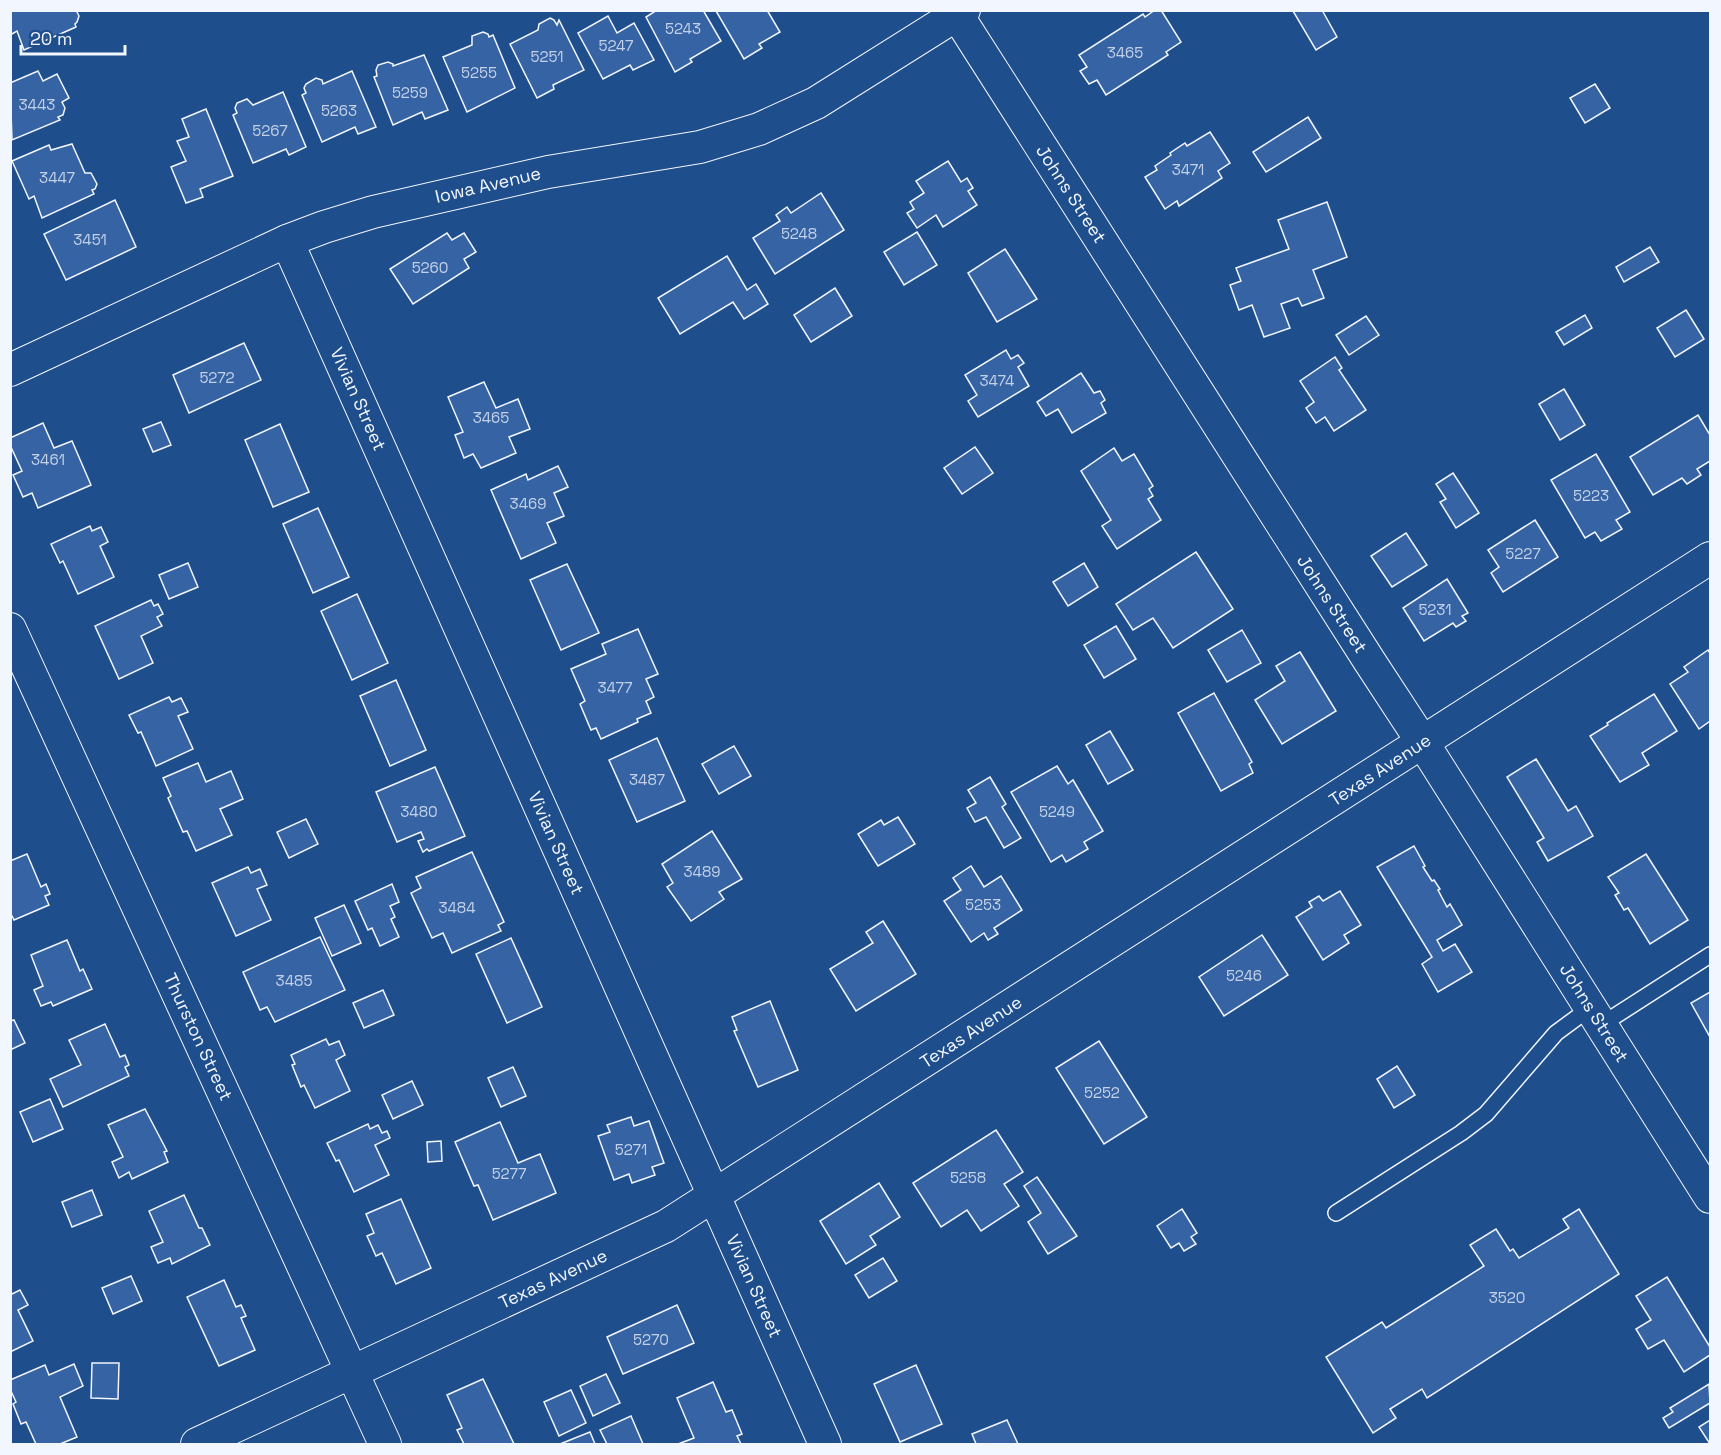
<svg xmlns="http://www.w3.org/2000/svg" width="1721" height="1455" viewBox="0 0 1721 1455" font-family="'Space Grotesk',sans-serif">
<rect width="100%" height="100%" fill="#1f4e8c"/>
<!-- building -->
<g fill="#3563a3" stroke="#f2f6ff" stroke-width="1.5">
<path d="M10,10H76L79,16L77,22L75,24L76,27L24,50L17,31L12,34L10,31Z"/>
<path d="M657,10H703L721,41L690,59L692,62L675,72L646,17Z"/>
<path d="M767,10L780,32L759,44L762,48L744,59L716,11Z"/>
<path d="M1155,10H1161L1181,42L1166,52L1168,55L1106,95L1097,80L1089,84L1080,71L1087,67L1079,55L1143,14L1145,17Z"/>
<path d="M1322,10L1337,37L1316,50L1293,11Z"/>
<path d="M608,16L617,33L634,23L654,60L633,70L630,65L603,79L578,33Z"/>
<path d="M550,18L554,20L557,25L559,20L584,70L553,85L554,89L537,98L510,44L538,30L539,24Z"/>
<path d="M483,32L488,34L489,37L493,35L515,88L467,112L443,57L472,45V36Z"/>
<path d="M424,55L448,110L425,119L422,112L393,125L374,77L377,76L376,70L378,65L388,62L393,64V66Z"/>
<path d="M38,71L43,81L57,74L69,98L62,102L65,108L63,115L58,117L60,120L12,140L10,83Z"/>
<path d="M352,71L376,127L358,134L355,127L322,142L302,95L306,93L304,88L306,84L316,78L322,80L323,84Z"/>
<path d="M1595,84L1610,108L1585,123L1570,98Z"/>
<path d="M283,92L306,147L289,155L286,149L253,163L233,115L237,113L235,108L237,103L247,99L253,105Z"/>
<path d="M206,109L233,176L200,189L203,197L186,203L171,167L186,161L177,141L189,137L182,119Z"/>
<path d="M1308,117L1321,138L1266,172L1253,152Z"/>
<path d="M1210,132L1230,163L1218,171L1222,178L1179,206L1177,201L1165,209L1145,177L1157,170L1155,166L1171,155L1170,153L1185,143L1187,146Z"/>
<path d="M72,144L85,173H91L97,184L95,189L92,190L94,194L42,218L34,196L29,199L12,161L49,145L51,150Z"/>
<path d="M948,161L961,182L967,178L973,188L968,191L977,205L943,227L936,215L917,228L907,213L914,209L910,202L924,193L916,181Z"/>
<path d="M821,193L844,230L775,274L753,238L780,221L776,215L787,207L791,213Z"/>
<path d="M115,200L136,247L66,280L44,234Z"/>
<path d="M1327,202L1347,257L1313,270L1324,298L1302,306L1298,298L1281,304L1290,328L1264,337L1252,305L1239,310L1230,285L1241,281L1236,268L1289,249L1278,220Z"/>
<path d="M917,232L937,265L904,285L884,252Z"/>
<path d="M447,233L452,240L464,233L476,252L464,259L469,268L413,304L390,269Z"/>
<path d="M1650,247L1659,262L1624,282L1616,267Z"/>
<path d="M1005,249L1037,299L997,322L968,273Z"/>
<path d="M727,256L747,290L756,284L768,304L744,319L733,302L680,334L658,298Z"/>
<path d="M835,288L852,316L811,342L794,315Z"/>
<path d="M1686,310L1704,339L1675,357L1657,328Z"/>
<path d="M1585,315L1592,328L1564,345L1556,332Z"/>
<path d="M1366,316L1379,335L1349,355L1336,335Z"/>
<path d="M244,343L261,380L189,413L173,375Z"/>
<path d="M1006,350L1011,359L1018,355L1024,363L1018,367L1029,386L978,417L968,401L977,395L965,375Z"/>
<path d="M1335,357L1342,368L1339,370L1366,410L1334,431L1325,417L1316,423L1306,408L1314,402L1300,381Z"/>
<path d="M1081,373L1094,393L1100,391L1105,400L1101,403L1106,413L1072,433L1058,409L1046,416L1037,402Z"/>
<path d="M484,382L496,408L518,399L530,429L509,437L516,453L481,468L473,454L464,458L455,435L463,432L448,397Z"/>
<path d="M1564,389L1585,425L1560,440L1539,404Z"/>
<path d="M1698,415L1710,435V461L1697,469L1701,475L1687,484L1682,478L1653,495L1630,457Z"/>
<path d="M161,422L171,445L153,452L143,429Z"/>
<path d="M43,423L54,448L72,441L91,485L38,508L32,493L23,497L13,475L22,471L10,445V438Z"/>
<path d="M280,424L309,492L273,507L245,440Z"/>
<path d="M975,447L993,473L962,494L944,468Z"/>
<path d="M1114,448L1122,461L1134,454L1153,486L1149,489L1153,496L1148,499L1161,520L1117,549L1102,526L1111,520L1081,471Z"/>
<path d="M1596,454L1630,512L1616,520L1622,529L1601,541L1595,532L1585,538L1551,480Z"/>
<path d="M558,466L568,487L554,493L564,516L547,523L556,543L521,559L491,490L526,474L528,480Z"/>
<path d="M1453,473L1479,513L1456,528L1440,502L1446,499L1436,484Z"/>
<path d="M318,508L349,577L313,593L283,524Z"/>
<path d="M1535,520L1558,557L1503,592L1491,573L1499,567L1488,550Z"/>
<path d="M90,526L92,531L101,527L108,542L100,546L114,577L78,594L63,561L60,563L51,544Z"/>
<path d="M1406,533L1427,565L1392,587L1371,556Z"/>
<path d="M1196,552L1233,609L1173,648L1153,618L1133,630L1116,604Z"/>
<path d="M188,563L198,587L169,599L159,575Z"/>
<path d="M1084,563L1098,587L1068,606L1053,582Z"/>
<path d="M567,564L599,633L561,650L530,580Z"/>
<path d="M1447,579L1468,613L1462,616L1466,621L1456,627L1453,623L1424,641L1403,608Z"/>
<path d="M357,594L388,663L352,680L321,611Z"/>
<path d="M151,600L154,606L158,604L163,614L157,617L162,626L141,636L153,663L119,679L95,626Z"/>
<path d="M1116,626L1136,659L1104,678L1084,645Z"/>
<path d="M638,629L658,674L646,679L654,697L646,701L651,713L637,719L638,722L601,739L596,728L591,730L580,704L585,701L571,669L606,654L602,644Z"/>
<path d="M1242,630L1261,663L1227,682L1208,650Z"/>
<path d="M1708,650L1710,653V721L1699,729L1670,684L1688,672L1684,667Z"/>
<path d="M1300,652L1336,711L1282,744L1255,700L1285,681L1276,666Z"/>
<path d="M396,680L426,750L390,766L360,696Z"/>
<path d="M1214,693L1252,762L1249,764L1253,773L1221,791L1178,713Z"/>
<path d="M1654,694L1677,731L1642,753L1649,765L1620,782L1590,736L1608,725L1607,723Z"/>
<path d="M169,697L172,702L181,698L188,712L178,716L193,749L156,766L141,732L138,733L129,715Z"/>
<path d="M1110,731L1133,770L1108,784L1086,745Z"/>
<path d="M657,738L685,801L637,822L609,760Z"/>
<path d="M734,746L751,776L719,794L702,764Z"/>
<path d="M1536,759L1568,811L1576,806L1593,836L1548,861L1537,842L1544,838L1507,777Z"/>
<path d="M198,763L206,782L231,771L243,799L220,809L232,835L196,851L187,831L183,832L168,798L171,796L163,778Z"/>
<path d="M1057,766L1068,784L1073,780L1103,831L1084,842L1088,849L1066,862L1062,855L1051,862L1011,792Z"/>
<path d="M435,767L465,836L429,851L427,849L423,852L418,841L424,839L421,832L397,842L376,792Z"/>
<path d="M990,777L1006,804L1002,807L1021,838L1004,848L986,817L975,822L967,808L976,803L968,790Z"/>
<path d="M898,817L915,844L878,866L858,834L881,820L884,825Z"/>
<path d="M306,819L318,844L289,858L277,832Z"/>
<path d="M712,831L742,879L719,892L724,899L691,921L667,887L673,883L662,864Z"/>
<path d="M1414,846L1425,866L1423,867L1432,881L1434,880L1440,889L1438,890L1447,907L1450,904L1462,925L1437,940L1443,951L1455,944L1472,972L1438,992L1422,964L1432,957L1377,867Z"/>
<path d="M472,852L504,922L498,925L501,931L452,953L443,933L432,938L411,893L421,888L416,877Z"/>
<path d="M27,854L41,887L46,884L50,894L45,896L49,905L14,920L12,916H10V861Z"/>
<path d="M1646,854L1688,920L1650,944L1628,908L1624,910L1615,895L1619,893L1608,877Z"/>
<path d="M971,866L984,887L1001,876L1022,910L994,928L998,934L988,940L984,933L971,942L944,901L961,890L953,878Z"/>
<path d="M248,867L251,873L260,869L267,885L257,889L271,920L236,936L212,883Z"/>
<path d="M392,884L399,902L390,906L395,917L391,919L399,937L380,946L372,928L368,930L355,901Z"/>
<path d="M1340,891L1361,925L1344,935L1349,943L1323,960L1296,917L1312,907L1309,902L1319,896L1323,901Z"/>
<path d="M344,905L361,943L332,956L315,918Z"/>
<path d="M883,921L916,974L856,1011L830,969L873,943L866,932Z"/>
<path d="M1262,935L1288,975L1224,1016L1199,977Z"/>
<path d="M320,937L345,990L275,1022L267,1007L260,1010L243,972Z"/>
<path d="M511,938L542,1007L507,1023L476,954Z"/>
<path d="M67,940L80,971L83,969L92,989L53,1006L51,1002L41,1006L34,990L43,986L31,955Z"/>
<path d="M383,990L394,1015L364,1028L353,1003Z"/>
<path d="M1710,992V1037L1691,1003Z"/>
<path d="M770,1001L798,1070L758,1087L734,1031L737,1030L732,1017Z"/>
<path d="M14,1020L25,1043L10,1050V1021Z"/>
<path d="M105,1024L120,1057L125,1055L129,1065L125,1067L129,1076L63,1107L50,1079L81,1065L69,1040Z"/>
<path d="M326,1039L329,1045L339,1041L345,1055L336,1060L350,1091L315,1108L304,1085L301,1087L292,1065L295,1064L291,1055Z"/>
<path d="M1099,1041L1147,1117L1104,1144L1056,1068Z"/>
<path d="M1397,1066L1415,1095L1394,1108L1377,1079Z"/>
<path d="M513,1067L526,1096L501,1107L488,1078Z"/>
<path d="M412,1081L423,1105L393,1119L382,1095Z"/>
<path d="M50,1099L63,1129L33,1142L20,1112Z"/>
<path d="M145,1109L167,1151L164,1152L168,1162L132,1179L129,1172L119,1178L112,1162L123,1157L108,1125Z"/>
<path d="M631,1117L634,1126L649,1121L664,1163L652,1167L655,1175L632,1183L629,1174L614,1180L598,1136L610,1132L607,1125Z"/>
<path d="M500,1122L518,1163L540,1154L556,1193L493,1220L478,1185L474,1186L455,1142Z"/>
<path d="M368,1124L370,1129L378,1125L382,1133L387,1131L390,1138L375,1145L389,1175L354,1192L339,1160L336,1161L327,1143Z"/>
<path d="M996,1130L1023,1172L1004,1184L1019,1206L981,1231L967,1210L941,1227L913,1183Z"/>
<path d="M441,1141L442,1161L428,1162L427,1142Z"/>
<path d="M1037,1177L1077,1236L1048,1254L1028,1222L1041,1213L1024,1186Z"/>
<path d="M879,1183L900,1217L870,1236L876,1245L846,1264L820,1221Z"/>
<path d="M92,1190L102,1215L72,1227L62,1202Z"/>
<path d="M184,1195L199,1228H202L210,1245L172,1264L170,1258L158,1263L151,1247L163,1242L149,1211Z"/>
<path d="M401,1199L431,1268L396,1284L382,1253L376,1256L367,1236L374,1233L366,1214Z"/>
<path d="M1182,1209L1197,1233L1191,1237L1196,1244L1184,1251L1179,1243L1171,1248L1157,1226Z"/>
<path d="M1579,1209L1619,1274L1427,1398L1422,1389L1390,1409L1396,1418L1373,1433L1326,1357L1382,1322L1386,1328L1484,1266L1470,1245L1496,1229L1510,1251L1513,1249L1519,1258L1569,1228L1563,1219Z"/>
<path d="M883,1258L897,1281L869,1298L855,1275Z"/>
<path d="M131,1276L142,1301L113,1314L102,1288Z"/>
<path d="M1667,1277L1710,1347V1355L1684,1372L1664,1340L1648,1349L1636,1329L1651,1320L1636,1296Z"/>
<path d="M224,1280L236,1307L241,1305L246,1316L241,1318L255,1350L219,1366L187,1297Z"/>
<path d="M20,1290L28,1305L18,1310L33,1341L10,1352V1291L12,1294Z"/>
<path d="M677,1305L694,1343L623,1374L607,1337Z"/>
<path d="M92,1363H119L118,1399L91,1398Z"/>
<path d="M74,1364L83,1386L60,1397L77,1437L60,1444H36L26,1422L21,1424L13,1404L16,1402L10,1389V1380L45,1365L49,1375Z"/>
<path d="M916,1365L942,1424L900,1442L874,1384Z"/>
<path d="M606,1374L620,1403L593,1416L580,1386Z"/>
<path d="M483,1379L514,1444H464L457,1430L462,1428L447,1395Z"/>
<path d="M713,1382L726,1412L732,1410L742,1434L737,1436L741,1444H678L694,1438L677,1398Z"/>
<path d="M1709,1384L1710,1403L1669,1428L1663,1418L1673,1412L1670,1408Z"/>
<path d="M571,1390L586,1423L559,1436L544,1402Z"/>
<path d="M631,1416L643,1444H607L600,1430Z"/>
<path d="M1007,1420L1018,1444H976L972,1434Z"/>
<path d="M1710,1420V1444L1699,1427Z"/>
<path d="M590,1432L595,1444H560Z"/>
</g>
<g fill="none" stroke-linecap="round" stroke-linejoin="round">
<!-- service casing -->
<g stroke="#f2f6ff" stroke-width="18">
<g id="service">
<path d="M1601,1025L1710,955"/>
<path d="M1336,1213L1461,1133L1486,1114L1556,1033L1590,1008"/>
</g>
</g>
<!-- minor casing -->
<g stroke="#f2f6ff" stroke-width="34">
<g id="minor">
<path d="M954,10L1370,662L1423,743L1710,1197"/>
<path d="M287,241L825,1444"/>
<path d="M10,370L287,241L324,227L373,212L548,172L700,147L759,129L816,103L964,10"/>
<path d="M10,629L385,1444"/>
<path d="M197,1444L666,1226L1710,558"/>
</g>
</g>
<!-- service -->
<use href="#service" stroke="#1f4e8c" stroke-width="15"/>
<!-- minor -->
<use href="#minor" stroke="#1f4e8c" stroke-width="32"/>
</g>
<g text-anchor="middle" stroke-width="4.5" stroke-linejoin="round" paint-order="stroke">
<!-- number labels -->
<g font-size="15" fill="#c3d1e8">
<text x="683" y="34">5243</text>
<text x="616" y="51">5247</text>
<text x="1125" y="58">3465</text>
<text x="547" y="62">5251</text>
<text x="479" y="78">5255</text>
<text x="410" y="98">5259</text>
<text x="37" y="110">3443</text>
<text x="339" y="116">5263</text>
<text x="270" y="136">5267</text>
<text x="1188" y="175">3471</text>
<text x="57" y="183">3447</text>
<text x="799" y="239">5248</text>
<text x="90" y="245">3451</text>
<text x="430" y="273">5260</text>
<text x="217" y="383">5272</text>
<text x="997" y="386">3474</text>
<text x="491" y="423">3465</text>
<text x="48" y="465">3461</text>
<text x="1591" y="501">5223</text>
<text x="528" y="509">3469</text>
<text x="1523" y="559">5227</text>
<text x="1435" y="615">5231</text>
<text x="615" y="693">3477</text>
<text x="647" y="785">3487</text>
<text x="419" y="817">3480</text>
<text x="1057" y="817">5249</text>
<text x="702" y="877">3489</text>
<text x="983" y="910">5253</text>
<text x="457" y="913">3484</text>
<text x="1244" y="981">5246</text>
<text x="294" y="986">3485</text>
<text x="1102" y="1098">5252</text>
<text x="631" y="1155">5271</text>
<text x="509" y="1179">5277</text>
<text x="968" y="1183">5258</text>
<text x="1507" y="1303">3520</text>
<text x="651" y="1345">5270</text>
</g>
<!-- street labels -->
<g font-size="18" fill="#f2f6ff" stroke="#1f4e8c">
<text transform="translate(488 185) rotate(-13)" y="6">Iowa Avenue</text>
<text transform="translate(1071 194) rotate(57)" y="6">Johns Street</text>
<text transform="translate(358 399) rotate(66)" y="6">Vivian Street</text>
<text transform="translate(1332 604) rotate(57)" y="6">Johns Street</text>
<text transform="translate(1380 770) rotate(-33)" y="6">Texas Avenue</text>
<text transform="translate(556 843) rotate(66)" y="6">Vivian Street</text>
<text transform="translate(1594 1013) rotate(58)" y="6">Johns Street</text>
<text transform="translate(971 1032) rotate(-33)" y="6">Texas Avenue</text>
<text transform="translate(198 1037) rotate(65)" y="6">Thurston Street</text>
<text transform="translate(553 1279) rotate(-25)" y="6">Texas Avenue</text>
<text transform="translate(754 1286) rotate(66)" y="6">Vivian Street</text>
</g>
</g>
<!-- border -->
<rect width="1721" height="1455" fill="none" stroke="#f2f6ff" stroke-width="24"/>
<!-- scale -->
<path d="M21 45v9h104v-9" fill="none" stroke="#f2f6ff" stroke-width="3"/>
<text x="30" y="45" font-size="18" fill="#f2f6ff" stroke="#1f4e8c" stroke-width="4.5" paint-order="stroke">20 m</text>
</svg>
